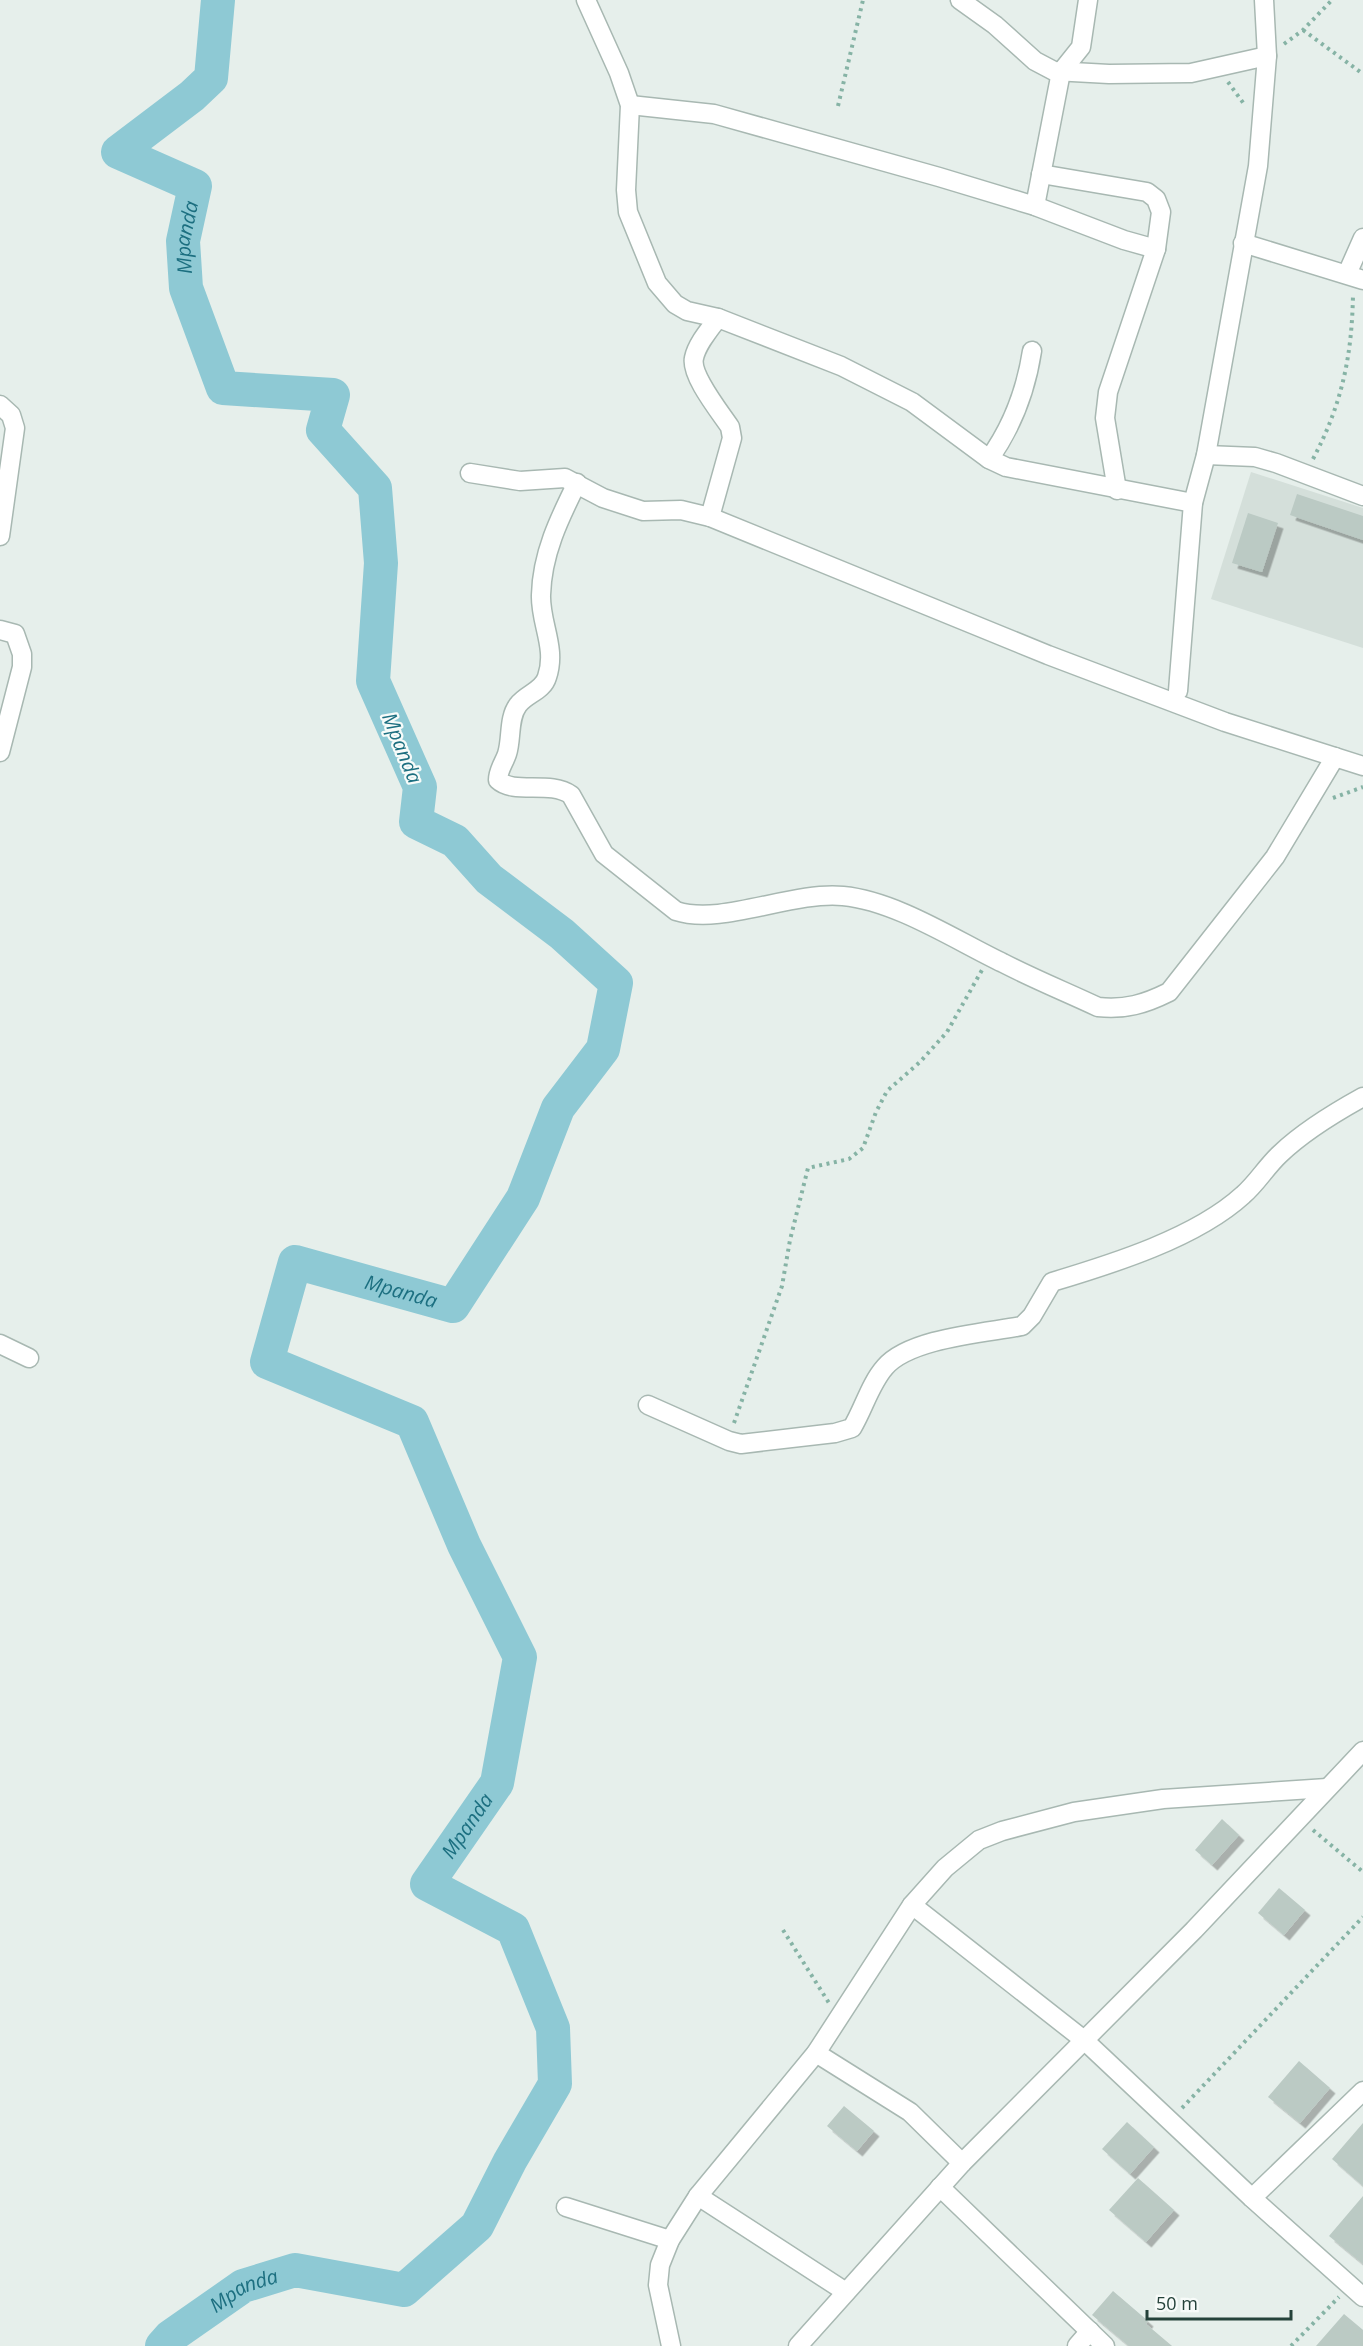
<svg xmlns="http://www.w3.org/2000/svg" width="1363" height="2346" viewBox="0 0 1363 2346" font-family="'Open Sans',sans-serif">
<defs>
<filter id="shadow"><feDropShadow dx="5.5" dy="5.5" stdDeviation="0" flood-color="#0004"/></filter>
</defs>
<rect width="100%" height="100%" fill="#e6efeb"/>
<!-- built -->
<path fill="#d4dfda" d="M1251,472L1363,508V648L1211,599Z"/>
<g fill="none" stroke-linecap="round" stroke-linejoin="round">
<!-- river -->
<path stroke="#8ec9d4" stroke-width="34" id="s1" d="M162,2346L170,2337L243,2286L295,2270L404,2290L477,2226L510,2161L555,2084L553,2028L513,1929L427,1884L497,1783L520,1657L464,1545L412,1422L267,1362L295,1262L453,1306L523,1198L558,1108L603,1049L616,983L562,934L489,879L455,841L416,822L420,787L373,681L381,563L375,488L323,430L333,395L223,388L186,288L183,241L195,186L118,152L192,96L211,78L218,0"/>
</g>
<!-- building -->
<g fill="#bbcac4" filter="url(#shadow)">
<path d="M1297,494L1363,516V540L1290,515Z"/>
<path d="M1248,513L1278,523L1262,572L1232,563Z"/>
<path d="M1222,1819L1239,1835L1212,1865L1195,1850Z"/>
<path d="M1279,1888L1305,1910L1284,1935L1258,1913Z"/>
<path d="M1299,2061L1330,2088L1300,2123L1268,2097Z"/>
<path d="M844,2106L874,2131L857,2151L827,2126Z"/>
<path d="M1127,2122L1154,2147L1130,2174L1102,2149Z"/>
<path d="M1363,2123V2186L1332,2159Z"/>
<path d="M1138,2178L1174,2210L1146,2242L1109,2210Z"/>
<path d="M1363,2196V2264L1329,2236Z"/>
<path d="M1113,2291L1148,2321L1146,2324L1172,2346H1129L1092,2315Z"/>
<path d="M1344,2314L1363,2330V2346H1316Z"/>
</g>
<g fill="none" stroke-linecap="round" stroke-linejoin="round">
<!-- minor casing -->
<g stroke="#a8b8b2" stroke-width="21">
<g id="minor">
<path d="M586,0L619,73L630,105L626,190L628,212L657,283L675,304L687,311L718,318L841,366L912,402L989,459L1006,467L1193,503"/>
<path d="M960,0L995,25L1035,61L1054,71L1109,74L1191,73L1267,56"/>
<path d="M630,105L714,114L939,177L1035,206L1124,240L1156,249"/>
<path d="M1041,174L1147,192L1156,199L1161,212L1156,249L1108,392L1105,418L1117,490"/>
<path d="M1035,206L1061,72L1081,47L1088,0"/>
<path d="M1243,243L1363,280"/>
<path d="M1347,274L1363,238"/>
<path d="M0,405L11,415L15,428L0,536"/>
<path d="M1206,455L1255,457L1276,463L1363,496"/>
<path d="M989,459C1012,427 1026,390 1032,351"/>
<path d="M470,473L520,481L565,478L603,498L643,511L681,510L710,517L1048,655L1225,722L1363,766"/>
<path d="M577,483C559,519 542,554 541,595C540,623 557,648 547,677C543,691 526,694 518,705C508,718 512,739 507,754C504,763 498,770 498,780C514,795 550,780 571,795L604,854L676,911C722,926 791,891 843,896C896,901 955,940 1003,963C1034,979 1066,992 1098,1007C1125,1010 1145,1004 1169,992L1275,857L1335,757"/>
<path d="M710,517L732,438L730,427C720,412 690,375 694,358C697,344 709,330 718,318"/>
<path d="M0,630L15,634L22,654V667L0,752"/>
<path d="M1178,691L1193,503L1206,455L1258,166L1267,56L1264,0"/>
<path d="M0,1344L29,1358"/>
<path d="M648,1405L729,1441L741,1444L835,1433L852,1428C864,1408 870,1384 885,1367C910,1338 985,1333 1022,1326L1032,1316L1052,1282C1112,1264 1196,1238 1243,1195C1257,1183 1266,1167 1280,1154C1304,1131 1334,1113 1363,1097"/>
<path d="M912,1905L1084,2040L1252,2198L1363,2297"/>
<path d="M816,2053L910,2112L962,2163"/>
<path d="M940,2187L1105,2346"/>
<path d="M698,2196L846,2292"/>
<path d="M1252,2198L1363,2091"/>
<path d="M566,2207L670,2240"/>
<path d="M671,2346L658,2285L660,2265L670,2240L698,2196L816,2053L912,1905L945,1868L979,1840L1002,1831L1074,1812L1163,1799L1327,1788"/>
<path d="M798,2346L962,2163L1194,1930L1363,1751"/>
<path d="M1077,2346L1090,2331"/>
</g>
</g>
<!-- path -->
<g stroke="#86b3a5" stroke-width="4" stroke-dasharray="3 4.5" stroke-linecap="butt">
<path d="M1303,30L1363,74"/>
<path d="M1284,44L1303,30L1332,0"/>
<path d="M1228,82L1244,104"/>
<path d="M838,106L863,0"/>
<path d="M1313,459C1342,404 1352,356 1353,294"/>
<path d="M1333,798L1363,787"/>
<path d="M734,1423L782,1286L790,1240L808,1168L849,1159L863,1148L876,1112L887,1091L920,1062L947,1032L982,970"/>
<path d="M1313,1830L1363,1872"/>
<path d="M783,1930L829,2003"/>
<path d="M1182,2108L1363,1917"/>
<path d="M1291,2346L1339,2297"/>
</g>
<!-- minor -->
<use href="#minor" stroke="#fff" stroke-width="18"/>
</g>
<g text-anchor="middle" stroke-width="4.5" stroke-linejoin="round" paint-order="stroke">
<!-- water labels -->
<g font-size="20" font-style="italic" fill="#1c6f80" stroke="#f7fbf9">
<text dy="7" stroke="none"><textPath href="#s1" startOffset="3072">Mpanda</textPath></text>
<text transform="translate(402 748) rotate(68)" y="7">Mpanda</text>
<text dy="7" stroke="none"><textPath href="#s1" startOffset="1666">Mpanda</textPath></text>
<text dy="7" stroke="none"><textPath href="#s1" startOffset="856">Mpanda</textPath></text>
<text dy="7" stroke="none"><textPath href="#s1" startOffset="100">Mpanda</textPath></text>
</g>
</g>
<!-- scale -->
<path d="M1147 2310v9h144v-9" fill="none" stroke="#24423a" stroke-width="3"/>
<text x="1156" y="2310" font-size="18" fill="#24423a" stroke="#f7fbf9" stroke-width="4.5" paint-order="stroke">50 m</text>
</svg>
